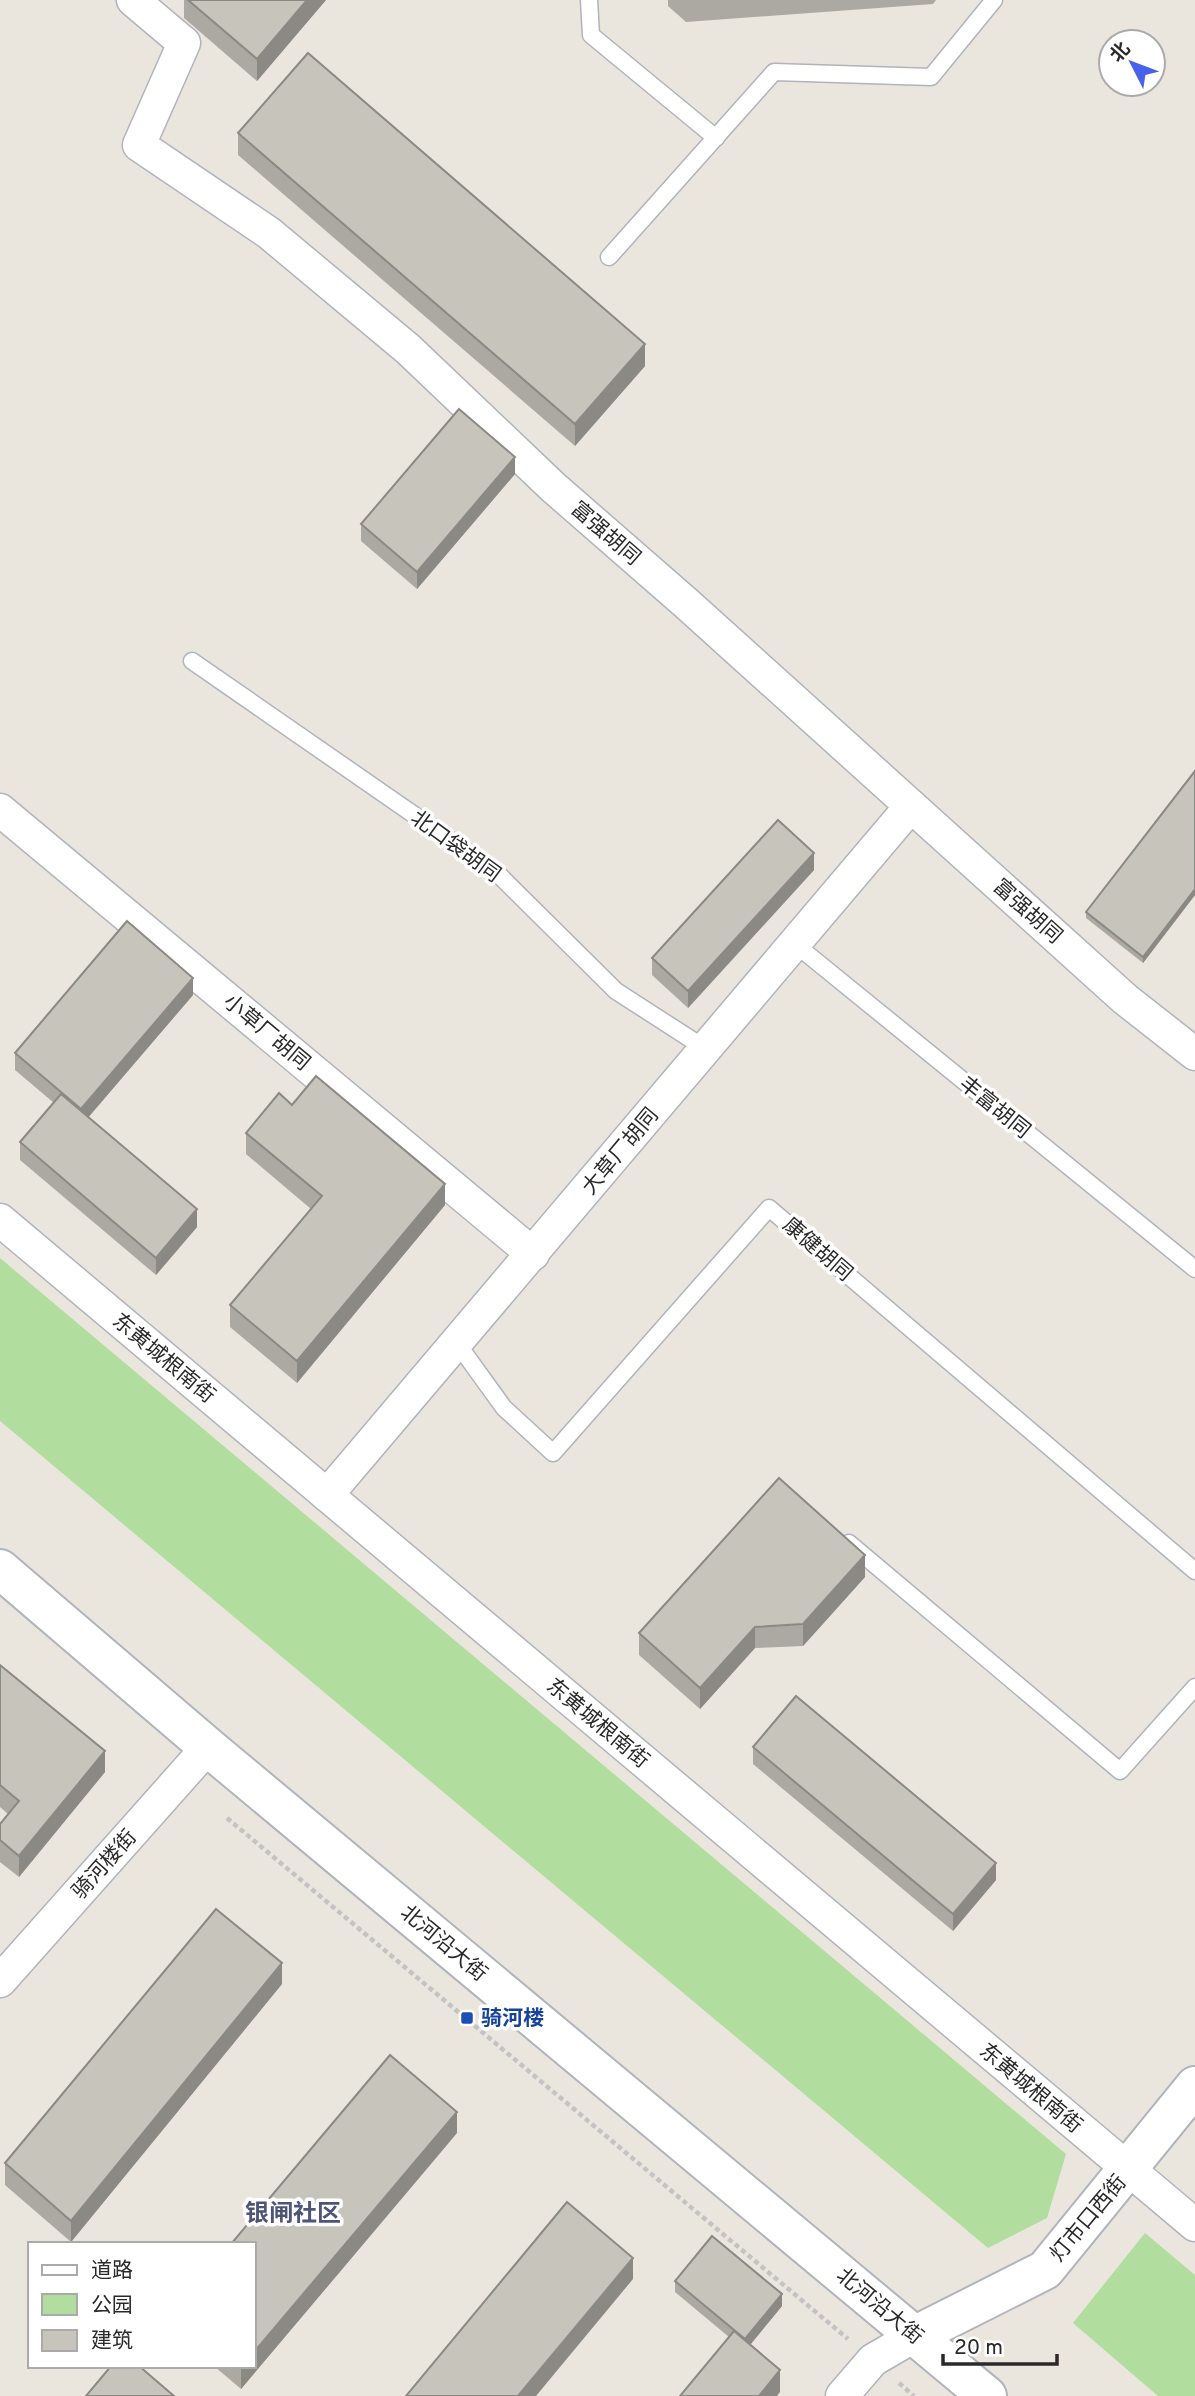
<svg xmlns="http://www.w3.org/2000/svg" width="1195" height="2396" viewBox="0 0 1195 2396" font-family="Overpass,'Noto Sans SC',sans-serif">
<rect width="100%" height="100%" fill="#ebe6dd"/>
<!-- green -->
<g fill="#b1dd9e">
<path d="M0,1258L1066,2154L1047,2218L988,2248L0,1421Z"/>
<path d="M1145,2233L1195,2275V2396H1158L1073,2323Z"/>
</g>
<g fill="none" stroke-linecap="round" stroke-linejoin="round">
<!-- lane casing -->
<g stroke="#b1b3bd" stroke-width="19">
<g id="lane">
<path d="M589,0L591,35L716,138"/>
<path d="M609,257L774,72L931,77L994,0"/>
<path d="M192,661L495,871L616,991L706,1049"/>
<path d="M795,944L1195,1269"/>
<path d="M457,1343L504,1408L553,1453L769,1208L1195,1571"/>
<path d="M849,1543L1120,1771L1195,1687"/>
</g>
</g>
<!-- street casing -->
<g stroke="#b1b3bd" stroke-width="35">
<g id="street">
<path d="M133,0L184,43L139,145L269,233L408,349L553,487L686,603L1125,999L1195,1054"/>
<path d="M0,810L533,1254"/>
<path d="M0,1220L1195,2225"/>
<path d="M327,1495L911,806"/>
<path d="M0,1981L208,1747"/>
<path d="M842,2396L873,2360L916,2335"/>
</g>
</g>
<!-- secondary casing -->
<g stroke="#b1b3bd" stroke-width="42">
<g id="secondary">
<path d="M0,1569L208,1747L987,2396"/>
<path d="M916,2335L1045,2270L1195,2086"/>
</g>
</g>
<!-- path -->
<g stroke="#c3c3c3" stroke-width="4.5" stroke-dasharray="5 3.5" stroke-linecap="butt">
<path d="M227,1818L848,2339"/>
<path d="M899,2383L914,2396"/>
</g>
<!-- lane -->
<use href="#lane" stroke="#fff" stroke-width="16"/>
<!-- street -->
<use href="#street" stroke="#fff" stroke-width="32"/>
<!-- secondary -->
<use href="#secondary" stroke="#fff" stroke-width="38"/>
</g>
<!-- wall -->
<g fill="#aba9a2">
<path d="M184,0H326L257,81L184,18Z"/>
<path d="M668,0H936L933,4L686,22L668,6Z"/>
<path d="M238,133L645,366L575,446L238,155Z"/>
<path d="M515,474L417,589L361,541V524Z"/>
<path d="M1195,771V895L1143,963L1086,918V912Z"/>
<path d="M814,870L688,1008L652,975V958Z"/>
<path d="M193,995L88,1117L197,1227L156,1275L20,1160V1142L54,1103L15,1070V1053Z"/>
<path d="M292,1105L445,1205L297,1383L230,1327V1305L311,1209L246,1154V1133Z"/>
<path d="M865,1577L803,1646L755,1648L700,1709L639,1655V1633Z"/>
<path d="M0,1665L105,1772L19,1877L0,1862V1824L8,1814L0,1807Z"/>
<path d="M753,1747L996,1880L953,1931L753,1764Z"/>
<path d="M282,1984L71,2242L5,2185V2163Z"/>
<path d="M457,2133L241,2389L214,2366H254Z"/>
<path d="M675,2281L782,2306L750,2345L780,2392L729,2337L675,2292Z"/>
</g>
<!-- shaded-wall -->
<g fill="#8b8984">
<path d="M307,0H326L257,81V59Z"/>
<path d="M645,344V366L575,446V424Z"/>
<path d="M515,457V474L417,589V572Z"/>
<path d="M814,853V870L688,1008V991Z"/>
<path d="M1195,889V895L1143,963V957Z"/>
<path d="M193,978V995L81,1126V1109Z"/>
<path d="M445,1184V1205L297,1383V1361Z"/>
<path d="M197,1209V1227L156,1275V1258Z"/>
<path d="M865,1555V1577L803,1646V1624Z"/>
<path d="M755,1627V1648L700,1709V1688Z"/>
<path d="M105,1751V1772L19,1877V1856Z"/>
<path d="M996,1863V1880L953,1931V1914Z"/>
<path d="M282,1963V1984L71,2242V2221Z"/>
<path d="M457,2112V2133L241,2389V2367L254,2366V2352Z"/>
<path d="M633,2258V2279L536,2396H518Z"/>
<path d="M782,2294V2306L745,2351V2339Z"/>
<path d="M780,2370V2392L777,2396H759Z"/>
</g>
<!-- building -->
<g fill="#c7c4bc" stroke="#8b8984" stroke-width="2">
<path d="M188,0H307L257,59Z"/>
<path d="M308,53L645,344L575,424L238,133Z"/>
<path d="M459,409L515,457L417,572L361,524Z"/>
<path d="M1195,771V889L1143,957L1086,912Z"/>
<path d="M778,820L814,853L688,991L652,958Z"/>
<path d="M127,921L193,978L81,1109L15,1053Z"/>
<path d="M316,1076L445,1184L297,1361L230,1305L322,1196L246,1133L279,1093L292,1105Z"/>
<path d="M61,1094L197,1209L156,1258L20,1142Z"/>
<path d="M779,1478L865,1555L803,1624L755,1627L700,1688L639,1633Z"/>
<path d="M0,1665L105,1751L19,1856L0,1840V1824L19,1801L0,1785Z"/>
<path d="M796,1696L996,1863L953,1914L753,1747Z"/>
<path d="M216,1909L282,1963L71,2221L5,2163Z"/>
<path d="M390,2055L457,2112L254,2352V2244H231Z"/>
<path d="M567,2202L633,2258L518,2396H406Z"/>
<path d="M712,2236L782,2294L745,2339L675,2281Z"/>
<path d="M734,2331L780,2370L759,2396H680Z"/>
<path d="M111,2366H139L174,2396H86Z"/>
</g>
<!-- markers -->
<rect fill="#1a4fb4" stroke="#fff" stroke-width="2.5" x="460" y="2011" width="14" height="14" rx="3.5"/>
<g text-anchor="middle" stroke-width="7" stroke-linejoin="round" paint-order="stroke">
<!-- street labels -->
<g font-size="21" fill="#2a2a2a" stroke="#fff">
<text transform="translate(606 533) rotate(41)" y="7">富强胡同</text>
<text transform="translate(456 846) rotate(36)" y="7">北口袋胡同</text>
<text transform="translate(1028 911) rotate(42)" y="7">富强胡同</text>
<text transform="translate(267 1032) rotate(40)" y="7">小草厂胡同</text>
<text transform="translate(995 1107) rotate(39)" y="7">丰富胡同</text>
<text transform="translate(620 1151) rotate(-50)" y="7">大草厂胡同</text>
<text transform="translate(818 1249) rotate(41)" y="7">康健胡同</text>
<text transform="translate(164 1358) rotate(40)" y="7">东黄城根南街</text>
<text transform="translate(598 1723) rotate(40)" y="7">东黄城根南街</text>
<text transform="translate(104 1864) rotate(-48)" y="7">骑河楼街</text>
<text transform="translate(444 1943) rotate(40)" y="7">北河沿大街</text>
<text transform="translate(1031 2088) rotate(40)" y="7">东黄城根南街</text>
<text transform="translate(1088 2218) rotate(-50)" y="7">灯市口西街</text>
<text transform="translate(880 2306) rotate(40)" y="7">北河沿大街</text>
</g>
<!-- transit labels -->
<g font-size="21" font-weight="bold" fill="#164399" stroke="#fff" text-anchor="start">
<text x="481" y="2025">骑河楼</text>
</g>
<!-- quarter labels -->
<g font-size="24" font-weight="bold" fill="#4e5477" stroke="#fff">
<text x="293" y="2221">银闸社区</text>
</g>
</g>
<!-- legend -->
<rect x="28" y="2242" width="228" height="126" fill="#ffffff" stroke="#aaaaaa" stroke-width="2"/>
<rect x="42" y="2265" width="35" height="10" fill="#ffffff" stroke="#aaaaaa" stroke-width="2"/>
<text x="91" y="2277" font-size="21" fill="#2a2a2a">道路</text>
<rect x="42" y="2294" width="35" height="21" fill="#b1dd9e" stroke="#aaaaaa" stroke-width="2"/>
<text x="91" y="2312" font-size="21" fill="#2a2a2a">公园</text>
<rect x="42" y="2330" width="35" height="21" fill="#c7c4bc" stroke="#aaaaaa" stroke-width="2"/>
<text x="91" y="2347" font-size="21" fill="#2a2a2a">建筑</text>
<!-- north arrow -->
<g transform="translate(1132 63) rotate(312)"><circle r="33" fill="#ffffff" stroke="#aaaaaa" stroke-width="2"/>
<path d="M0-5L12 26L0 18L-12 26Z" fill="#4a61eb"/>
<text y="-10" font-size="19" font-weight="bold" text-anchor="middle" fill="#2a2a2a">北</text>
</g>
<!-- scale -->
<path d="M943 2354v10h114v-10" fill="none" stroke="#2a2a2a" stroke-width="3.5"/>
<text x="954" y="2354" font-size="21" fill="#2a2a2a" stroke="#ffffff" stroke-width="5" paint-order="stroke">20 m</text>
</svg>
